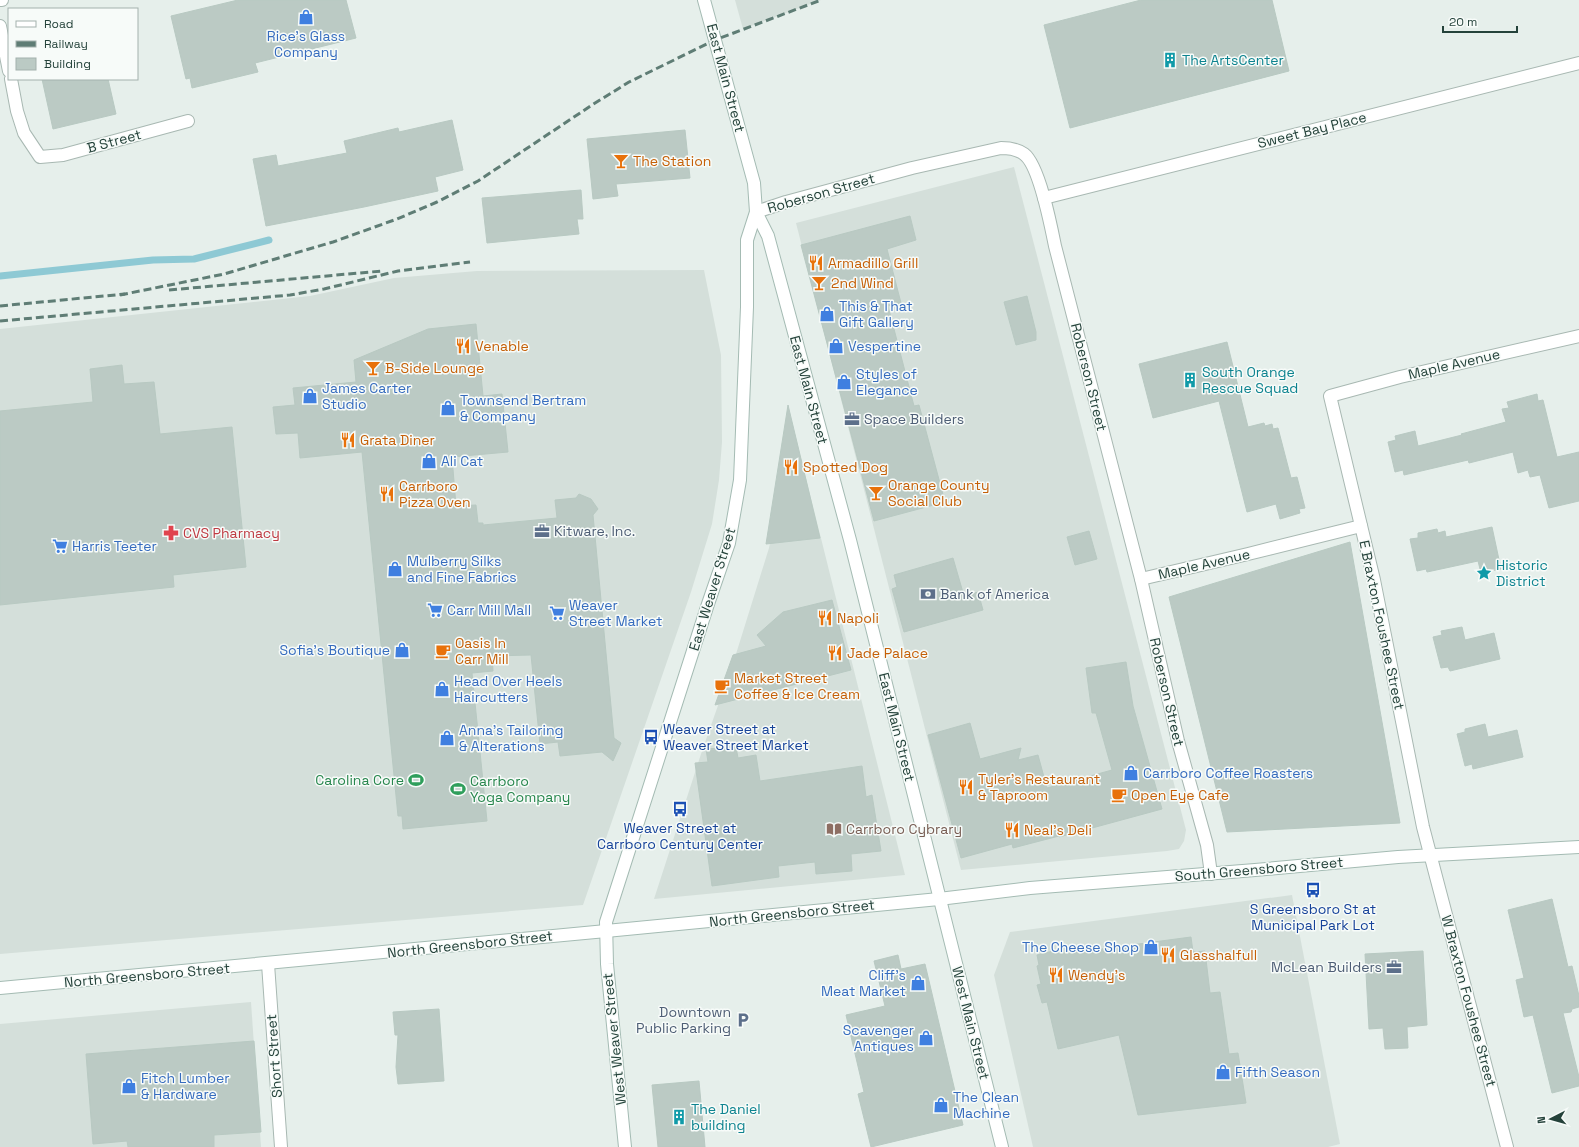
<svg xmlns="http://www.w3.org/2000/svg" width="1579" height="1147" viewBox="0 0 1579 1147" font-family="'Space Grotesk',sans-serif">
<rect width="100%" height="100%" fill="#e6efeb"/>
<!-- built -->
<g fill="#d4dfda">
<path d="M735,0H821L743,29Z"/>
<path d="M1014,167L1186,830L1184,841L1179,849L1167,851L961,870L796,223Z"/>
<path d="M704,270L721,355L722,442L719,480L712,524L691,592L583,905L0,954V329L310,296L394,278L477,271Z"/>
<path d="M792,422L905,875L654,899L701,754L736,654L769,548L779,501Z"/>
<path d="M1292,895L1340,1144L1328,1147H1033L994,975L1010,932Z"/>
<path d="M251,1002L261,1147H0V1024Z"/>
</g>
<g fill="none" stroke-linecap="round" stroke-linejoin="round">
<!-- stream -->
<path stroke="#8ec9d4" stroke-width="7" d="M0,276L153,260L194,259L269,240"/>
</g>
<!-- building -->
<g fill="#bbcac4" stroke="#b8c9c2">
<path d="M238,0H346L356,38L255,63L258,72L192,88L190,78L186,79L171,16Z"/>
<path d="M1141,0H1272L1289,71L1070,128L1044,25Z"/>
<path d="M42,79H108L116,114L53,129Z"/>
<path d="M452,120L463,170L435,177L438,191L364,207L266,226L253,159L276,155L278,166L347,153L344,141L398,128L399,132Z"/>
<path d="M685,130L690,178L616,184L618,196L593,199L587,139Z"/>
<path d="M581,190L583,219H577L579,234L487,243L482,198Z"/>
<path d="M910,216L916,240L887,249L901,303L888,306L914,406L919,405L945,502L874,521L801,245Z"/>
<path d="M1027,296L1036,332V340L1016,345L1004,302Z"/>
<path d="M476,324L483,396L502,394L508,452L452,457L456,506L476,505L478,523H483V525L557,518L555,500L576,498L579,494L591,499L598,509L593,515L614,738L621,743L613,761L602,752L560,756L558,742L540,744L531,655L492,656L493,671L472,673L487,821L403,829L402,816H398L362,452L300,458L298,433L276,434L273,407L295,405L293,388L356,382L354,360L428,329Z"/>
<path d="M1227,342L1248,427L1264,423L1265,426L1272,424L1273,429L1278,428L1291,478L1297,477L1305,508L1299,509L1300,513L1280,519L1276,504L1247,512L1219,401L1153,418L1139,364Z"/>
<path d="M122,365L124,384L154,382L160,434L232,427L246,567L173,575L174,587L0,605V411L93,402L90,369Z"/>
<path d="M1537,394L1538,401L1543,400L1557,457L1579,452V501L1549,508L1540,475L1530,477L1528,470L1518,473L1513,452L1469,463L1468,460L1404,475L1403,470L1395,472L1388,442L1396,440L1395,436L1415,431L1418,446L1462,435L1461,434L1506,422L1502,409L1509,408L1507,402Z"/>
<path d="M788,405L820,538L766,544Z"/>
<path d="M1492,527L1501,569L1481,573L1478,561L1427,572L1426,569L1417,571L1410,539L1418,538V533L1437,529L1438,533L1445,531L1446,537Z"/>
<path d="M1089,531L1097,559L1075,565L1067,537Z"/>
<path d="M1350,542L1400,823L1227,832L1169,597Z"/>
<path d="M953,558L964,596L978,592L983,610L904,632L892,589L897,587L894,575Z"/>
<path d="M832,600L851,670L715,705L733,655L766,646L757,635L783,612Z"/>
<path d="M1462,627L1465,640L1494,633L1500,659L1450,671L1448,667L1441,668L1433,637L1442,635L1441,631Z"/>
<path d="M1126,662L1133,706L1162,809L1059,837V836L1013,848L1012,844L961,858L928,735L970,723L980,759L1021,748L1018,760L1038,755L1047,788L1112,770L1096,713H1092L1086,668Z"/>
<path d="M1485,724L1488,737L1517,730L1523,757L1473,769L1472,764L1465,766L1457,734L1465,732V729Z"/>
<path d="M736,747L738,758L756,755L760,781L862,766L866,797L872,795L881,851L851,854L852,871L816,874L815,862L778,866L779,877L712,886L695,763L708,762L706,749Z"/>
<path d="M1552,899L1568,967L1572,966L1579,996V1007L1572,1009L1571,1012L1563,1013L1579,1077V1086L1552,1093L1533,1015L1524,1017L1516,980L1524,978L1508,910Z"/>
<path d="M1191,937L1193,952L1205,951L1210,993L1220,992L1229,1054L1238,1053L1246,1103L1138,1115L1119,1035L1058,1049L1047,1002L1042,1003L1037,985L1041,984L1037,966L1039,965L1037,955L1069,947L1071,953Z"/>
<path d="M1423,951L1427,1025L1407,1027L1408,1048L1385,1049L1383,1028L1369,1029L1365,954Z"/>
<path d="M898,955L901,969L925,964L963,1125L871,1147L858,1094L864,1092L846,1015L885,1006L874,961Z"/>
<path d="M439,1009L444,1081L398,1084L396,1067L398,1035H395L393,1012Z"/>
<path d="M254,1041L261,1132L214,1135V1147H128L127,1141L93,1144L86,1054Z"/>
<path d="M699,1081L705,1147H658L652,1085Z"/>
</g>
<g fill="none" stroke-linecap="round" stroke-linejoin="round">
<!-- street casing -->
<g stroke="#a8b8b2" stroke-width="14">
<g id="street">
<path d="M0,0H2"/>
<path d="M0,26L9,71"/>
<path d="M11,79L17,111L24,133L40,157L63,155L188,121"/>
<path d="M1044,198L1579,63"/>
<path d="M756,212L786,202L912,168L1001,148C1008,148 1017,149 1024,154C1039,165 1051,226 1055,246L1141,579L1178,741L1207,845L1211,874"/>
<path d="M1141,579L1248,554L1361,526"/>
<path d="M268,964L281,1147"/>
<path d="M1507,1147L1423,827L1374,580L1330,396L1400,377L1579,336"/>
</g>
</g>
<!-- secondary casing -->
<g stroke="#a4bbb3" stroke-width="14">
<g id="secondary">
<path d="M704,0L754,183L756,212L768,236L850,540L1002,1147"/>
<path d="M0,988L606,931L939,899L1030,888L1255,870L1398,857L1579,847"/>
<path d="M625,1147L607,964L606,922L708,604L729,543L740,480L747,307V240L756,212"/>
</g>
</g>
<!-- street -->
<use href="#street" stroke="#fff" stroke-width="12"/>
<!-- secondary -->
<use href="#secondary" stroke="#fff" stroke-width="12"/>
<!-- rail -->
<g stroke="#5f7d75" stroke-width="3" stroke-dasharray="8 4" stroke-linecap="butt">
<path d="M169,290L382,271"/>
<path d="M120,295L224,274L333,242L397,219L437,202L478,181L592,105L629,82L715,40L821,0"/>
<path d="M0,306L125,294"/>
<path d="M0,321L290,295L324,289L398,271L470,262"/>
</g>
</g>
<!-- icons -->
<defs>
<g id="shop-bare" transform="scale(1.2)"><path d="M-5-2.5h2.3a2.7 3.5 0 0 1 5.4 0H5L5.5 6h-11ZM-1.5-2.5h3a1.5 2.3 0 0 0-3 0Z" fill="#3f7fe0" stroke="#f7fbf9" stroke-width="2.5" paint-order="stroke"/></g>
<g id="building-bare" transform="scale(1.2)"><path d="M-4-6H4V6H1V3H-1V6H-4ZM-2.5-4.3h1.7v1.8h-1.7ZM.8-4.3h1.7v1.8H.8ZM-2.5-1h1.7V.8h-1.7ZM.8-1h1.7V.8H.8Z" fill="#0f9aa8" stroke="#f7fbf9" stroke-width="2.5" paint-order="stroke"/></g>
<g id="bar-bare" transform="scale(1.2)"><path d="M-6-5H6L.8 .8V4.5H3.5V6h-7V4.5H-.8V.8Z" fill="#e8710a" stroke="#f7fbf9" stroke-width="2.5" paint-order="stroke"/></g>
<g id="restaurant-bare" transform="scale(1.2)"><path d="M-5-6h1v4h1v-4h1v4h1v-4h1v5L-1.5 .5V6h-2V.5L-5-1ZM5-6V6H3V1.5H1.5Q1.5-4 5-6Z" fill="#e8710a" stroke="#f7fbf9" stroke-width="2.5" paint-order="stroke"/></g>
<g id="office-bare" transform="scale(1.2)"><path d="M-6-3h4V-5.5h4V-3h4V5H-6ZM-1-4.5V-3h2v-1.5ZM-6 0V1H6V0Z" fill="#5c6f8a" stroke="#f7fbf9" stroke-width="2.5" paint-order="stroke"/></g>
<g id="pharmacy-bare" transform="scale(1.2)"><path d="M-2-6h4v4h4v4h-4v4h-4v-4h-4v-4h4Z" fill="#e0444e" stroke="#f7fbf9" stroke-width="2.5" paint-order="stroke"/></g>
<g id="supermarket-bare" transform="scale(1.2)"><path d="M-6-5.5h2.5l.6 2H6L4.5 2H-2.5L-4.4-4H-6ZM-1.5 3.2a1.3 1.3 0 1 0 .1 0ZM3 3.2a1.3 1.3 0 1 0 .1 0Z" fill="#3f7fe0" stroke="#f7fbf9" stroke-width="2.5" paint-order="stroke"/></g>
<g id="sight-bare" transform="scale(1.2)"><path d="M0-6L1.8-2.2L6-1.7L2.9 1.2L3.7 5.4L0 3.3L-3.7 5.4L-2.9 1.2L-6-1.7L-1.8-2.2Z" fill="#0f9aa8" stroke="#f7fbf9" stroke-width="2.5" paint-order="stroke"/></g>
<g id="bank-bare" transform="scale(1.2)"><path d="M-6-4H6V4H-6ZM0-2.3a2.3 2.3 0 1 0 0 4.6a2.3 2.3 0 1 0 0-4.6Z" fill="#5c6f8a" stroke="#f7fbf9" stroke-width="2.5" paint-order="stroke"/></g>
<g id="cafe-bare" transform="scale(1.2)"><path d="M-5.5-4.5H6V0H3Q3 3.5 0 3.5H-2.5Q-5.5 3.5-5.5 0ZM3-3.2v2h1.7v-2ZM-6 4.5H4V6H-6Z" fill="#e8710a" stroke="#f7fbf9" stroke-width="2.5" paint-order="stroke"/></g>
<g id="bus-bare" transform="scale(1.2)"><path d="M-5-6H5V4H4V6H2V4H-2V6H-4V4H-5ZM-3.5-4V0h7V-4ZM-3.5 1.2v1.5H-2V1.2ZM2 1.2v1.5H3.5V1.2Z" fill="#1a4fb4" stroke="#f7fbf9" stroke-width="2.5" paint-order="stroke"/></g>
<g id="stadium-bare" transform="scale(1.2)"><path d="M0-5a6.5 5 0 1 0 0 10a6.5 5 0 1 0 0-10ZM-3.5-1.8h7v3.6h-7Z" fill="#2e9e5b" stroke="#f7fbf9" stroke-width="2.5" paint-order="stroke"/></g>
<g id="library-bare" transform="scale(1.2)"><path d="M-6-4Q-3-5.5-.7-3.5V5Q-3 3-6 4ZM6-4Q3-5.5 .7-3.5V5Q3 3 6 4Z" fill="#8d6e63" stroke="#f7fbf9" stroke-width="2.5" paint-order="stroke"/></g>
<g id="parking-bare" transform="scale(1.2)"><path d="M-3.5-5.5H1a3.5 3.5 0 0 1 0 7H-1V5.5H-3.5ZM-1-3.4V-.6H.8a1.4 1.4 0 0 0 0-2.8Z" fill="#5c6f8a" stroke="#f7fbf9" stroke-width="2.5" paint-order="stroke"/></g>
</defs>
<g fill-rule="evenodd">
<use href="#shop-bare" x="306" y="17"/>
<use href="#building-bare" x="1170" y="60"/>
<use href="#bar-bare" x="621" y="161"/>
<use href="#restaurant-bare" x="816" y="263"/>
<use href="#bar-bare" x="819" y="283"/>
<use href="#shop-bare" x="827" y="314"/>
<use href="#restaurant-bare" x="463" y="346"/>
<use href="#shop-bare" x="836" y="346"/>
<use href="#bar-bare" x="373" y="368"/>
<use href="#building-bare" x="1190" y="380"/>
<use href="#shop-bare" x="844" y="382"/>
<use href="#shop-bare" x="310" y="396"/>
<use href="#shop-bare" x="448" y="408"/>
<use href="#office-bare" x="852" y="419"/>
<use href="#restaurant-bare" x="348" y="440"/>
<use href="#shop-bare" x="429" y="461"/>
<use href="#restaurant-bare" x="791" y="467"/>
<use href="#bar-bare" x="876" y="493"/>
<use href="#restaurant-bare" x="387" y="494"/>
<use href="#office-bare" x="542" y="531"/>
<use href="#pharmacy-bare" x="171" y="533"/>
<use href="#supermarket-bare" x="60" y="546"/>
<use href="#shop-bare" x="395" y="569"/>
<use href="#sight-bare" x="1484" y="573"/>
<use href="#bank-bare" x="928" y="594"/>
<use href="#supermarket-bare" x="435" y="610"/>
<use href="#supermarket-bare" x="557" y="613"/>
<use href="#restaurant-bare" x="825" y="618"/>
<use href="#shop-bare" x="402" y="650"/>
<use href="#cafe-bare" x="443" y="651"/>
<use href="#restaurant-bare" x="835" y="653"/>
<use href="#cafe-bare" x="722" y="686"/>
<use href="#shop-bare" x="442" y="689"/>
<use href="#bus-bare" x="651" y="737"/>
<use href="#shop-bare" x="447" y="738"/>
<use href="#shop-bare" x="1131" y="773"/>
<use href="#stadium-bare" x="416" y="780"/>
<use href="#restaurant-bare" x="966" y="787"/>
<use href="#stadium-bare" x="458" y="789"/>
<use href="#cafe-bare" x="1119" y="795"/>
<use href="#bus-bare" x="680" y="809"/>
<use href="#library-bare" x="834" y="829"/>
<use href="#restaurant-bare" x="1012" y="830"/>
<use href="#bus-bare" x="1313" y="890"/>
<use href="#shop-bare" x="1151" y="947"/>
<use href="#restaurant-bare" x="1168" y="955"/>
<use href="#office-bare" x="1394" y="967"/>
<use href="#restaurant-bare" x="1056" y="975"/>
<use href="#shop-bare" x="918" y="983"/>
<use href="#parking-bare" x="743" y="1020"/>
<use href="#shop-bare" x="926" y="1038"/>
<use href="#shop-bare" x="1223" y="1072"/>
<use href="#shop-bare" x="129" y="1086"/>
<use href="#shop-bare" x="941" y="1105"/>
<use href="#building-bare" x="679" y="1117"/>
</g>
<g text-anchor="middle" stroke-width="3" stroke-linejoin="round" paint-order="stroke">
<!-- shop labels -->
<g font-size="14" fill="#366cbe" stroke="#f7fbf9" text-anchor="start">
<text x="306" y="41" text-anchor="middle">Rice's Glass<tspan x="306" dy="16">Company</tspan></text>
<text x="839" y="311">This &amp; That<tspan x="839" dy="16">Gift Gallery</tspan></text>
<text x="848" y="351">Vespertine</text>
<text x="856" y="379">Styles of<tspan x="856" dy="16">Elegance</tspan></text>
<text x="322" y="393">James Carter<tspan x="322" dy="16">Studio</tspan></text>
<text x="460" y="405">Townsend Bertram<tspan x="460" dy="16">&amp; Company</tspan></text>
<text x="441" y="466">Ali Cat</text>
<text x="72" y="551">Harris Teeter</text>
<text x="407" y="566">Mulberry Silks<tspan x="407" dy="16">and Fine Fabrics</tspan></text>
<text x="569" y="610">Weaver<tspan x="569" dy="16">Street Market</tspan></text>
<text x="447" y="615">Carr Mill Mall</text>
<text x="390" y="655" text-anchor="end">Sofia's Boutique</text>
<text x="454" y="686">Head Over Heels<tspan x="454" dy="16">Haircutters</tspan></text>
<text x="459" y="735">Anna’s Tailoring<tspan x="459" dy="16">&amp; Alterations</tspan></text>
<text x="1143" y="778">Carrboro Coffee Roasters</text>
<text x="1139" y="952" text-anchor="end">The Cheese Shop</text>
<text x="906" y="980" text-anchor="end">Cliff's<tspan x="906" dy="16">Meat Market</tspan></text>
<text x="914" y="1035" text-anchor="end">Scavenger<tspan x="914" dy="16">Antiques</tspan></text>
<text x="1235" y="1077">Fifth Season</text>
<text x="141" y="1083">Fitch Lumber<tspan x="141" dy="16">&amp; Hardware</tspan></text>
<text x="953" y="1102">The Clean<tspan x="953" dy="16">Machine</tspan></text>
</g>
<!-- culture labels -->
<g font-size="14" fill="#0d838f" stroke="#f7fbf9" text-anchor="start">
<text x="1182" y="65">The ArtsCenter</text>
<text x="1202" y="377">South Orange<tspan x="1202" dy="16">Rescue Squad</tspan></text>
<text x="1496" y="570">Historic<tspan x="1496" dy="16">District</tspan></text>
<text x="691" y="1114">The Daniel<tspan x="691" dy="16">building</tspan></text>
</g>
<!-- street labels -->
<g font-size="14" fill="#24423a" stroke="#f7fbf9">
<text transform="translate(726 78) rotate(75)" y="5">East Main Street</text>
<text transform="translate(1312 130) rotate(-14)" y="5">Sweet Bay Place</text>
<text transform="translate(114 141) rotate(-15)" y="5">B Street</text>
<text transform="translate(821 193) rotate(-16)" y="5">Roberson Street</text>
<text transform="translate(1454 364) rotate(-13)" y="5">Maple Avenue</text>
<text transform="translate(1089 377) rotate(76)" y="5">Roberson Street</text>
<text transform="translate(809 390) rotate(75)" y="5">East Main Street</text>
<text transform="translate(1204 564) rotate(-13)" y="5">Maple Avenue</text>
<text transform="translate(712 589) rotate(-73)" y="5">East Weaver Street</text>
<text transform="translate(1382 625) rotate(78)" y="5">E Braxton Foushee Street</text>
<text transform="translate(1167 692) rotate(77)" y="5">Roberson Street</text>
<text transform="translate(897 727) rotate(76)" y="5">East Main Street</text>
<text transform="translate(1259 869) rotate(-5)" y="5">South Greensboro Street</text>
<text transform="translate(792 913) rotate(-6)" y="5">North Greensboro Street</text>
<text transform="translate(470 944) rotate(-6)" y="5">North Greensboro Street</text>
<text transform="translate(147 975) rotate(-5)" y="5">North Greensboro Street</text>
<text transform="translate(1469 1001) rotate(75)" y="5">W Braxton Foushee Street</text>
<text transform="translate(971 1023) rotate(76)" y="5">West Main Street</text>
<text transform="translate(614 1039) rotate(-96)" y="5">West Weaver Street</text>
<text transform="translate(274 1056) rotate(-94)" y="5">Short Street</text>
</g>
<!-- food labels -->
<g font-size="14" fill="#c56008" stroke="#f7fbf9" text-anchor="start">
<text x="633" y="166">The Station</text>
<text x="828" y="268">Armadillo Grill</text>
<text x="831" y="288">2nd Wind</text>
<text x="475" y="351">Venable</text>
<text x="385" y="373">B-Side Lounge</text>
<text x="360" y="445">Grata Diner</text>
<text x="803" y="472">Spotted Dog</text>
<text x="888" y="490">Orange County<tspan x="888" dy="16">Social Club</tspan></text>
<text x="399" y="491">Carrboro<tspan x="399" dy="16">Pizza Oven</tspan></text>
<text x="837" y="623">Napoli</text>
<text x="455" y="648">Oasis In<tspan x="455" dy="16">Carr Mill</tspan></text>
<text x="847" y="658">Jade Palace</text>
<text x="734" y="683">Market Street<tspan x="734" dy="16">Coffee &amp; Ice Cream</tspan></text>
<text x="978" y="784">Tyler’s Restaurant<tspan x="978" dy="16">&amp; Taproom</tspan></text>
<text x="1131" y="800">Open Eye Cafe</text>
<text x="1024" y="835">Neal's Deli</text>
<text x="1180" y="960">Glasshalfull</text>
<text x="1068" y="980">Wendy's</text>
</g>
<!-- service labels -->
<g font-size="14" fill="#4e5e75" stroke="#f7fbf9" text-anchor="start">
<text x="864" y="424">Space Builders</text>
<text x="554" y="536">Kitware, Inc.</text>
<text x="940" y="599">Bank of America</text>
<text x="1382" y="972" text-anchor="end">McLean Builders</text>
<text x="731" y="1017" text-anchor="end">Downtown<tspan x="731" dy="16">Public Parking</tspan></text>
</g>
<!-- health labels -->
<g font-size="14" fill="#be3a42" stroke="#f7fbf9" text-anchor="start">
<text x="183" y="538">CVS Pharmacy</text>
</g>
<!-- transit labels -->
<g font-size="14" fill="#164399" stroke="#f7fbf9">
<text x="663" y="734" text-anchor="start">Weaver Street at<tspan x="663" dy="16">Weaver Street Market</tspan></text>
<text x="680" y="833">Weaver Street at<tspan x="680" dy="16">Carrboro Century Center</tspan></text>
<text x="1313" y="914">S Greensboro St at<tspan x="1313" dy="16">Municipal Park Lot</tspan></text>
</g>
<!-- leisure labels -->
<g font-size="14" fill="#27864d" stroke="#f7fbf9" text-anchor="end">
<text x="404" y="785">Carolina Core</text>
<text x="470" y="786" text-anchor="start">Carrboro<tspan x="470" dy="16">Yoga Company</tspan></text>
</g>
<!-- education labels -->
<g font-size="14" fill="#785e54" stroke="#f7fbf9" text-anchor="start">
<text x="846" y="834">Carrboro Cybrary</text>
</g>
</g>
<!-- legend -->
<rect x="8" y="8" width="130" height="72" fill="#f7fbf9" stroke="#a3b1ad"/>
<rect x="16" y="21" width="20" height="6" fill="#ffffff" stroke="#a3b1ad"/>
<text x="44" y="28" font-size="12" fill="#24423a">Road</text>
<rect x="16" y="41" width="20" height="6" fill="#5f7d75" stroke="#a3b1ad"/>
<text x="44" y="48" font-size="12" fill="#24423a">Railway</text>
<rect x="16" y="58" width="20" height="12" fill="#bbcac4" stroke="#a3b1ad"/>
<text x="44" y="68" font-size="12" fill="#24423a">Building</text>
<!-- north arrow -->
<g transform="translate(1551 1119) rotate(264)" stroke="#f7fbf9" stroke-width="3" paint-order="stroke">
<path d="M0-3L7 15L0 10L-7 15Z" fill="#24423a"/>
<text y="-6" font-size="11" font-weight="bold" text-anchor="middle" fill="#24423a">N</text>
</g>
<!-- scale -->
<path d="M1443 26v6h74v-6" fill="none" stroke="#24423a" stroke-width="2"/>
<text x="1449" y="26" font-size="12" fill="#24423a" stroke="#f7fbf9" stroke-width="3" paint-order="stroke">20 m</text>
</svg>
